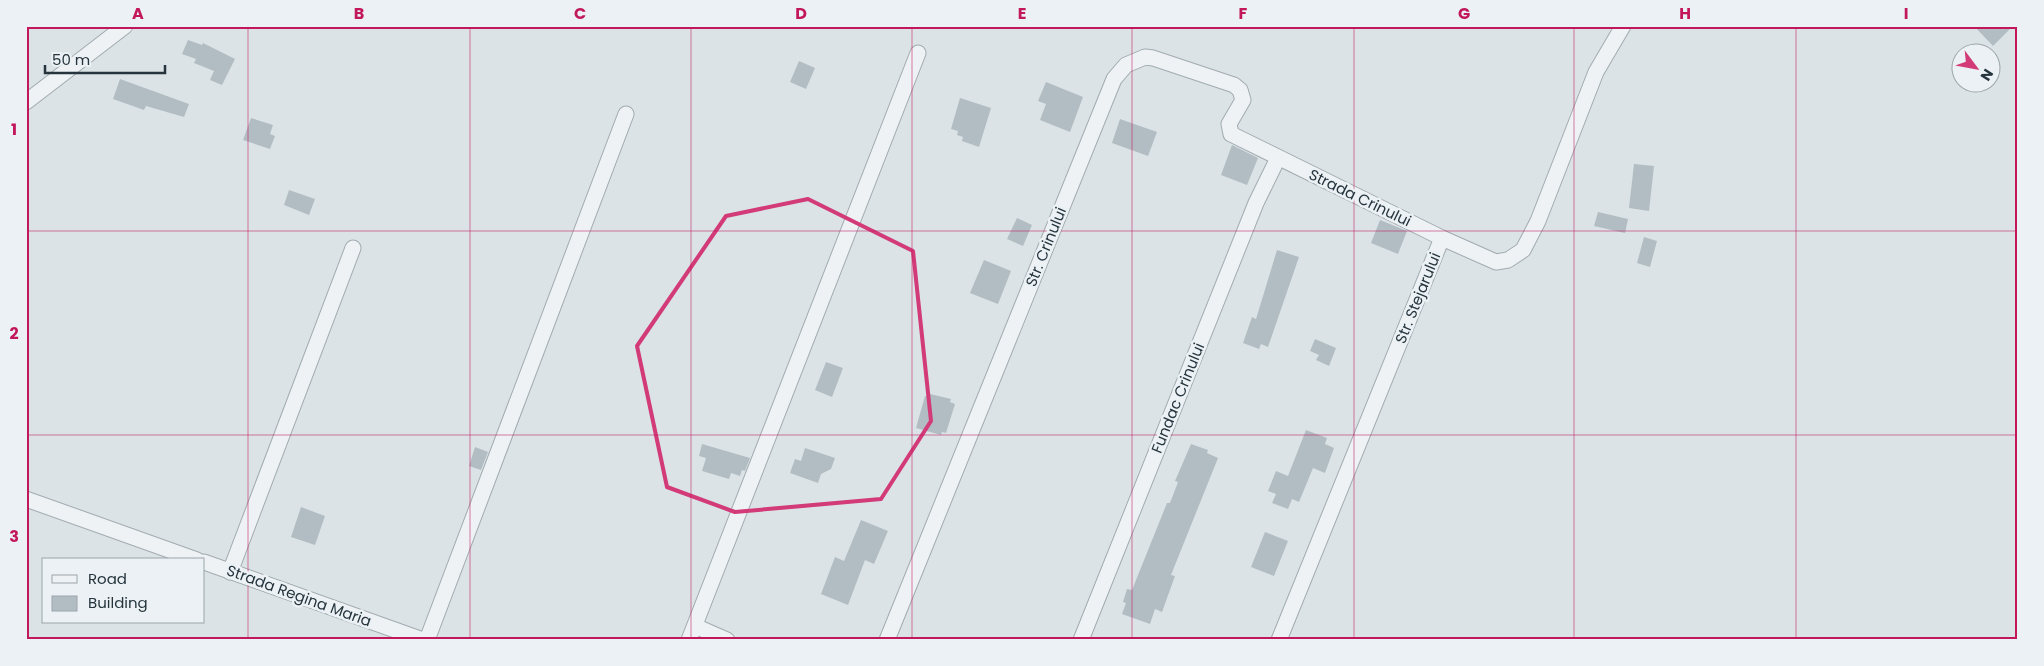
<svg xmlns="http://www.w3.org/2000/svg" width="2044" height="666" viewBox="0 0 2044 666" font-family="Poppins,sans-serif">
<rect width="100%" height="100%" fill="#dbe3e6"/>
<!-- building -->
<g fill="#b2bdc3">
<path d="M1974,26H2013L1993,46Z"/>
<path d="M188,40L202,45L203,43L235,59L222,85L210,80L214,71L194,63L196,59L182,54Z"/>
<path d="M799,61L815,68L806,89L790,82Z"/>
<path d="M120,79L189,104L184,117L146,106L144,110L113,99Z"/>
<path d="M1046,82L1083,97L1070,132L1040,120L1046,104L1038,101Z"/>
<path d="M960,98L991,108L979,147L962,141L963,137L957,135L958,131L951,129Z"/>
<path d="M251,118L273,125L270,134L275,136L270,149L243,140Z"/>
<path d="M1120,119L1157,132L1148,156L1112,143Z"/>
<path d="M1232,145L1258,158L1247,185L1221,175Z"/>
<path d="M1634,164L1654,166L1649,211L1629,208Z"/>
<path d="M289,190L315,199L309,215L284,205Z"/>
<path d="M1598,212L1628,219L1625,233L1594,226Z"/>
<path d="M1017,218L1032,225L1023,246L1007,239Z"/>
<path d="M1380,220L1407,231L1398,254L1371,243Z"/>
<path d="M1644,237L1657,241L1650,267L1637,263Z"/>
<path d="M1277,250L1299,257L1268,347L1261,344L1259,349L1243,343L1252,317L1256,319Z"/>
<path d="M984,260L1011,271L998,304L970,293Z"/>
<path d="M1315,339L1336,348L1329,366L1316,360L1319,355L1310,351Z"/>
<path d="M826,362L843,368L832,397L815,390Z"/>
<path d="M930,394L951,399L950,402L955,404L946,433L942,432L941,435L916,428L925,396L930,397Z"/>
<path d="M1306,430L1327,438L1325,444L1334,448L1325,473L1313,468L1299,502L1292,499L1288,509L1272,503L1276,494L1268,491L1276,471L1288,476Z"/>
<path d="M702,444L750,458L745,471L742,470L740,476L731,473L729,479L702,471L706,458L699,456Z"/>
<path d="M1191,444L1208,450L1207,453L1218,458L1171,575L1175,576L1162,612L1155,609L1150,624L1122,614L1126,603L1123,602L1127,589L1132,590L1167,503H1170L1178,482L1175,481Z"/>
<path d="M475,447L488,452L481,470L469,466Z"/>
<path d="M805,448L835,458L831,469L821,474L818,483L790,473L795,459L801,461Z"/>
<path d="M301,507L325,516L315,545L291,537Z"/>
<path d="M861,520L888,531L874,564L865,560L848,605L821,594L835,557L844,561Z"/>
<path d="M1265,532L1288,541L1274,576L1251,567Z"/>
</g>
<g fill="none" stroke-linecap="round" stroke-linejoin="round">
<!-- street casing -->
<g stroke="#a1abb0" stroke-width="17">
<g id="street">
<path d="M26,102L125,26"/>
<path d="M26,499L197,560"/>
<path d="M204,562L423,640"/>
<path d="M230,572L353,248"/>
<path d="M695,626L727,640"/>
<path d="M427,640L626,114"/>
<path d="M689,640L918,53"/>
<path d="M887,640L1114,79L1126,65L1145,57L1153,58L1234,85L1240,90L1243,100L1229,124L1231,134L1442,238"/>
<path d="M1081,640L1256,203L1278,158"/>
<path d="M1279,640L1442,238L1496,262L1508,260L1523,250L1538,221L1596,72L1623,26"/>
</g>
</g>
<!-- street -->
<use href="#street" stroke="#eef2f5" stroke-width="15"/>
</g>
<!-- marked area -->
<path fill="none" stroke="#d23a78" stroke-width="4" stroke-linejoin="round" d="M808,199L913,251L931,421L881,499L735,512L667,487L637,346L726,216Z"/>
<!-- grid -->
<path fill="none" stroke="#c2185b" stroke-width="1" stroke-opacity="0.55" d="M248,26V640M470,26V640M691,26V640M912,26V640M1132,26V640M1354,26V640M1574,26V640M1796,26V640M26,231H2018M26,435H2018"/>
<g text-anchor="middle" stroke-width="5" stroke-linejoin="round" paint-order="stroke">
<!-- street labels -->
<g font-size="15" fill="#25343d" stroke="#ebf1f4">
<text transform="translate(1360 198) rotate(26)" y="5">Strada Crinului</text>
<text transform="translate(1046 247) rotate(-68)" y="5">Str. Crinului</text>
<text transform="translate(1418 298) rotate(-68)" y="5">Str. Stejarului</text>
<text transform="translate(1178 398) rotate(-68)" y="5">Fundac Crinului</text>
<text transform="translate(299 596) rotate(20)" y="5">Strada Regina Maria</text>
</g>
</g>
<!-- border -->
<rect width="2044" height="666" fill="none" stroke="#ebf1f4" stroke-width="55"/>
<!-- legend -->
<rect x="42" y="558" width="162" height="65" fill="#ebf1f4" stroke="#9ca5ab"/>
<rect x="52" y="575" width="25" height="8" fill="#eef2f5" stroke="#9ca5ab"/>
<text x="88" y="584" font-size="15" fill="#25343d">Road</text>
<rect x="52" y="596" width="25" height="15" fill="#b2bdc3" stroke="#9ca5ab"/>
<text x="88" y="608" font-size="15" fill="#25343d">Building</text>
<!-- north arrow -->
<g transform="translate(1976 68) rotate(122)"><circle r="24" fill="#ebf1f4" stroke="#9ca5ab"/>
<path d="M0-4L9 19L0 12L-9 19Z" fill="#d23a78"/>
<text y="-8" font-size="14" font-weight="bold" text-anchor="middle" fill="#25343d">N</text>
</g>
<!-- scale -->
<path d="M45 65v8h120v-8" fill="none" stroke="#25343d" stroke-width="2.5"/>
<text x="52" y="65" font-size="15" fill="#25343d" stroke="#ebf1f4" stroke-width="4" paint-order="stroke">50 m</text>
<rect x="28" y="28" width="1988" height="610" fill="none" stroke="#c2185b" stroke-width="2"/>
<g font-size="16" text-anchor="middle" font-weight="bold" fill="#c2185b">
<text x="138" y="19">A</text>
<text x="359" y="19">B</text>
<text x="580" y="19">C</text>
<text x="801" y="19">D</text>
<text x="1022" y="19">E</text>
<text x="1243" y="19">F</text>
<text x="1464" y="19">G</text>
<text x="1685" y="19">H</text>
<text x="1906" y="19">I</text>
<text x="14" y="135">1</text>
<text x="14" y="339">2</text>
<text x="14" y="542">3</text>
</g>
</svg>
